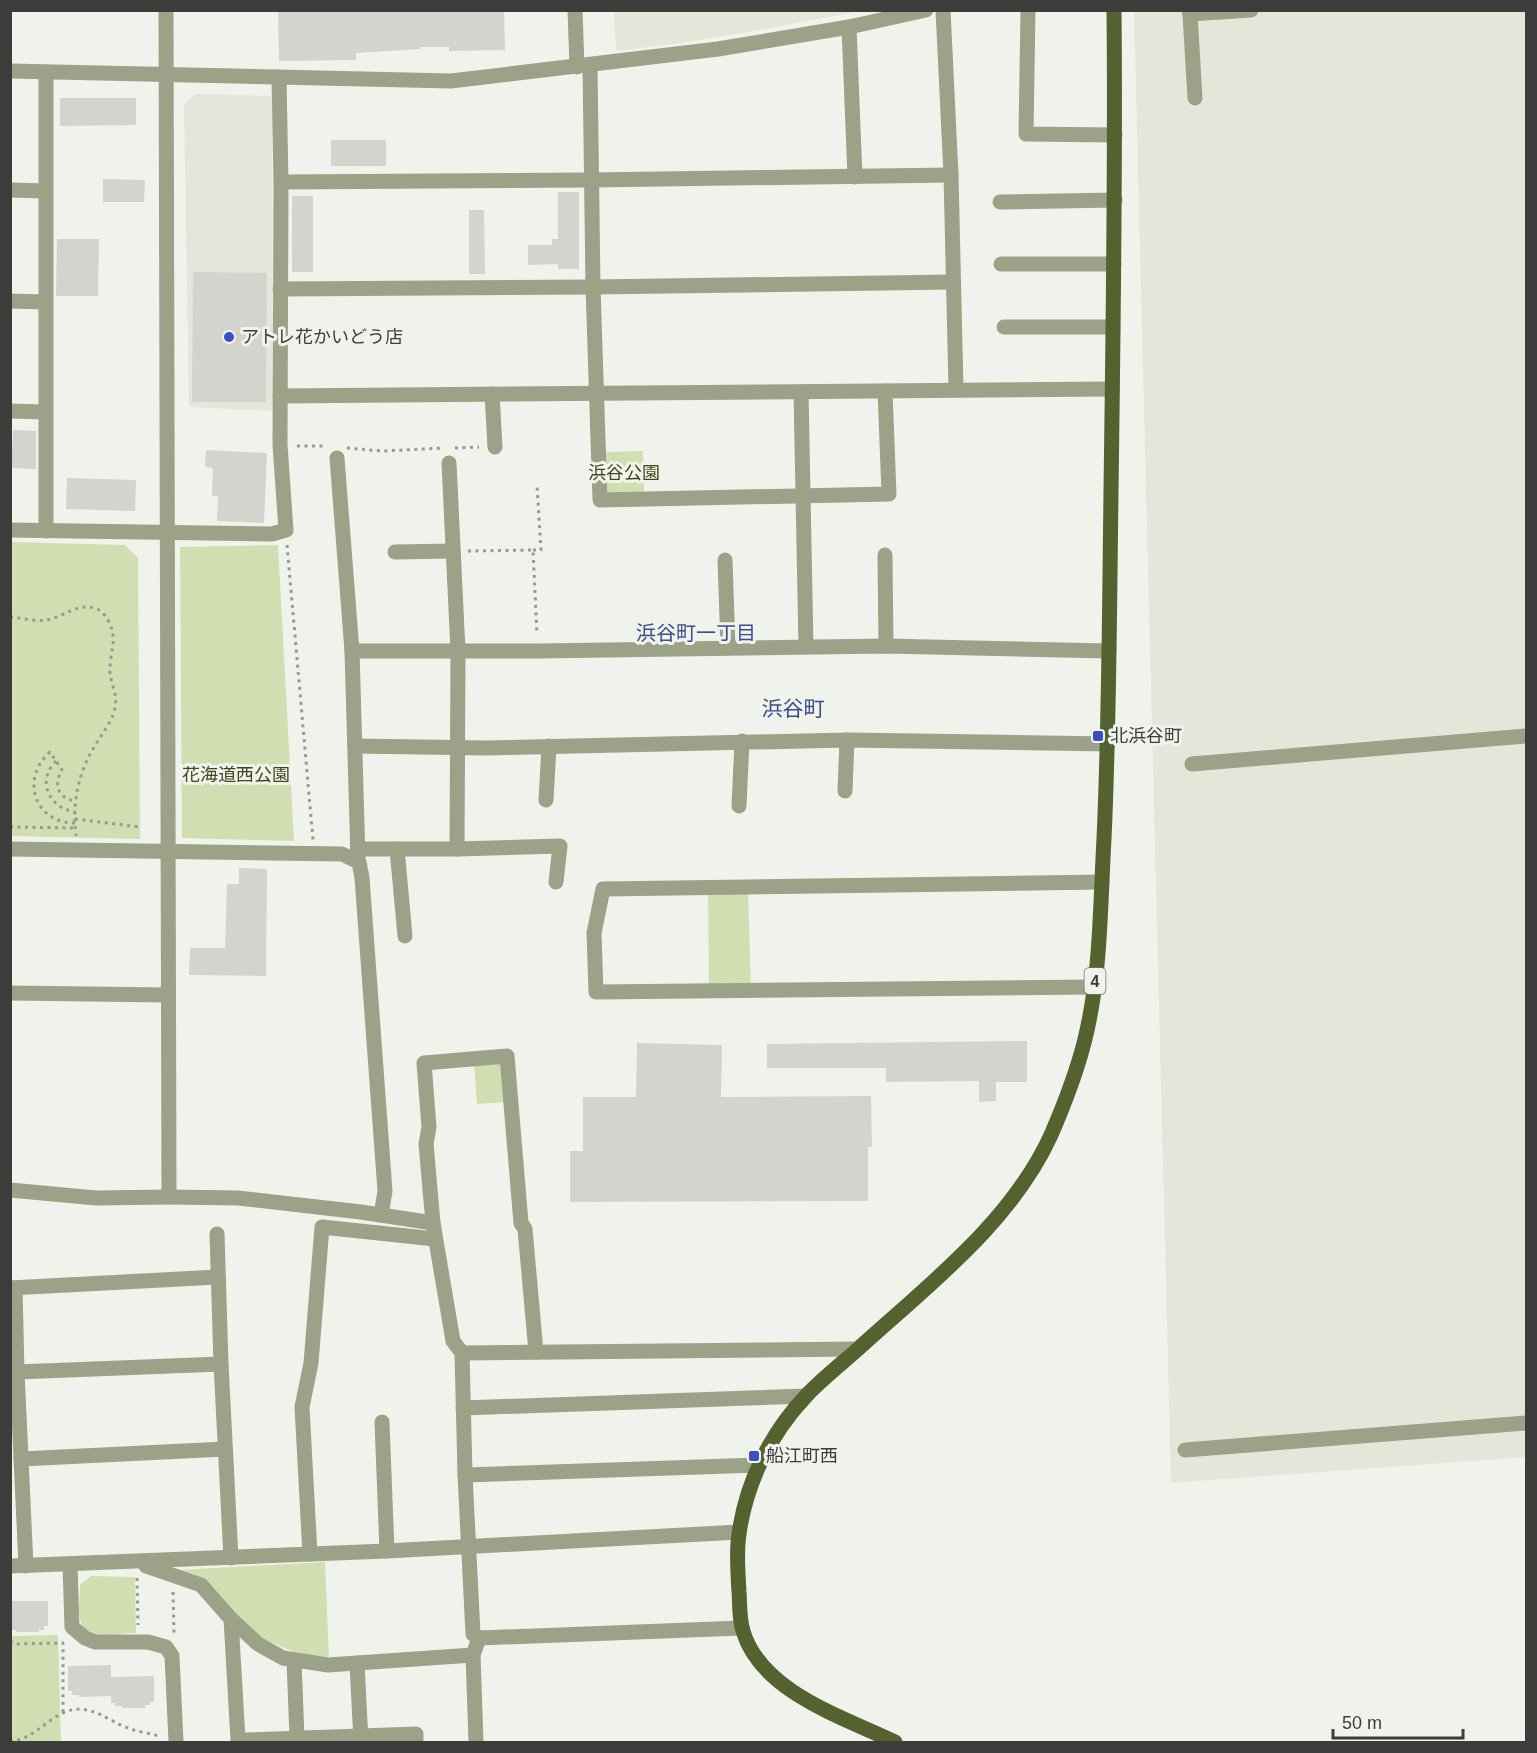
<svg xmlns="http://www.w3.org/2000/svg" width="1537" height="1753" viewBox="0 0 1537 1753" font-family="Helvetica,'Noto Sans JP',sans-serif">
<rect width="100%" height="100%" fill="#f0f3ec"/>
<!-- built -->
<g fill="#e3e7d9">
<path d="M614,11V10L860,11L771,28L675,44L616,51Z"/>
<path d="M1134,11H1526V1457L1171,1483Z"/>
<path d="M195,94L272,96L273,411L189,407L184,105Z"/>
</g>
<!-- green -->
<g fill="#d1deb2">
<path d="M643,451L644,495L605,496L604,452Z"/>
<path d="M11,542L125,545L138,558L140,839L11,836Z"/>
<path d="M278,545L294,841L182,838L180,547Z"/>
<path d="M748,887L751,991L709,992L708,888Z"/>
<path d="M502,1060L506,1102L477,1104L474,1063Z"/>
<path d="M325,1562L329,1657L299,1654L265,1640L177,1570Z"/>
<path d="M91,1576L135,1577L136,1633C120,1633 83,1642 80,1619C78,1609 80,1596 80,1585Z"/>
<path d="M58,1635L61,1742H11V1636Z"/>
</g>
<!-- building -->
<g fill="#d2d4cd">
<path d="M278,10H504L505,50L449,51V47H420V49L356,53V60L279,61Z"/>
<path d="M60,98H136V125L60,126Z"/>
<rect x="331" y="140" width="55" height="26"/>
<path d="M103,179L145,180L144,202H103Z"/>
<path d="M558,192H579V269H558V264L528,265V245H552V239H558Z"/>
<rect x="292" y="196" width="21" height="76"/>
<path d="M469,210H484L485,274H469Z"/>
<path d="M57,239H99L98,296H56Z"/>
<path d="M193,272L267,273L266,402H192Z"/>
<path d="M13,430L36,431V469L11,468Z"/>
<path d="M206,450L267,453L264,523L217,521L218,496H212L213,468L205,467Z"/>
<path d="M67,478L136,480L135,511L66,509Z"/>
<path d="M239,868L267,869L266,976L189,975L190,948H225L227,884H239Z"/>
<path d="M1027,1041V1082H996V1101L979,1102V1081L886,1082V1068H767V1044Z"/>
<path d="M637,1043L722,1045L721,1097L871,1096L872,1147H868V1201L570,1202V1151H583V1097H636Z"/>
<path d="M10,1601H48V1626H44V1630H39V1632H16V1630H10Z"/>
<path d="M111,1665V1677L154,1676V1702H150V1705H145V1708H122V1706H115V1703H111V1696L79,1697V1695H72V1691H68V1666Z"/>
</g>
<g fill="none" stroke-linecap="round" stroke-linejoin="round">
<!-- path -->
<g stroke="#979994" stroke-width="3" stroke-dasharray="3 4.5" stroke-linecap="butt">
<path d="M297,446H326"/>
<path d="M347,448L382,451L443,448"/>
<path d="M455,448L479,447"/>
<path d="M287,545L313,840"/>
<path d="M533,550H541L537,485"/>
<path d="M468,551L533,550L537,635"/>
<path d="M10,617C22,618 36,622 47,620C63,617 78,603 94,608C100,609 105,615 108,620C119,641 109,651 110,673C111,685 118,695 115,708C112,722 103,732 96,744C78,772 72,803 76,836"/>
<path d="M56,761C36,781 49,808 75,812"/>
<path d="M75,819L140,827"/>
<path d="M75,823C34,823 20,778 50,752L62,770C53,785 58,798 75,801"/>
<path d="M10,827L75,828"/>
<path d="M137,1578L138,1625"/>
<path d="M173,1592L174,1633"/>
<path d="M10,1641L16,1644L63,1643V1713"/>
<path d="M10,1742C36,1737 42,1723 63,1713C88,1701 106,1720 128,1728C138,1732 149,1733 159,1736"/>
</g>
<!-- minor -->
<g stroke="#9ba287" stroke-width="15">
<path d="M166,10L169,1197L238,1198L361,1212L433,1223"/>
<path d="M575,10L577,67"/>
<path d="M943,10L951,175L956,389"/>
<path d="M1028,10L1026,134L1115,135"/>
<path d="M1189,10L1190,14L1251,10"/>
<path d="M1190,14L1195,98"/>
<path d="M849,27L855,177"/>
<path d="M590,66L593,287L600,500L889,494L885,391"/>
<path d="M10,71L451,81L718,49L849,27L926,10"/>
<path d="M281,182L591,180L951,175"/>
<path d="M10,190L45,191"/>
<path d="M1000,202L1115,200"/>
<path d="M1001,264H1114"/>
<path d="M280,289L593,287L953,282"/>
<path d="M10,301L45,302"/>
<path d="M1004,327H1113"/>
<path d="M801,392L806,647"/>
<path d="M492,394L495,447"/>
<path d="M280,396L1112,389"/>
<path d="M10,411L44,412"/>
<path d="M337,458L352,651L358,859"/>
<path d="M10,530L272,534L286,530L280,445L281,182L279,77"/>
<path d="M46,531V72"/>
<path d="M395,552L452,551"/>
<path d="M885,555L886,646"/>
<path d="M725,560L728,648"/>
<path d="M352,651H538L886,646L1109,651"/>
<path d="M355,746L488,748L847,740L1108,744"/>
<path d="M1192,764L1526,736"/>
<path d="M845,791L847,740"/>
<path d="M546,800L549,746"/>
<path d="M739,806L742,741"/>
<path d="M10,849L342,854L359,862L362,878L385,1191L381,1215"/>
<path d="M358,849H457L458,651L449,463"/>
<path d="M397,849L405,936"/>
<path d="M457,849L560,846L556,882"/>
<path d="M1094,987L596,992L594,933L603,889L1102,882"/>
<path d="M10,993L168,995"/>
<path d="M10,1190L96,1198L169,1197"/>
<path d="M217,1234L221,1364L231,1558"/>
<path d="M10,1288L218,1277"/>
<path d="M15,1288L17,1372L26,1566"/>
<path d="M462,1353L858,1349"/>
<path d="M17,1372L221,1364"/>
<path d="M463,1408L806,1396"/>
<path d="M382,1422L387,1551"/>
<path d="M1185,1450L1526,1423"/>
<path d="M21,1459L225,1449"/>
<path d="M465,1475L758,1465"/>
<path d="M310,1554L302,1407L311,1363L322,1227L435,1239"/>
<path d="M70,1565L72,1627L85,1638L95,1642H148L166,1647L172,1656L176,1742"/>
<path d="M10,1566L387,1551L739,1532"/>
<path d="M146,1566L201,1585L231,1619L258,1644L283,1658L328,1665L473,1655"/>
<path d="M231,1619L238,1740H250V1742"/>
<path d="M479,1638L741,1628"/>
<path d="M294,1660L297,1738"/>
<path d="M357,1663L361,1742"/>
<path d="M250,1740L416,1734V1742"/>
<path d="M476,1742L473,1655L479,1638L473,1634L465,1475L462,1353L453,1341L433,1223L426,1144L429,1127L424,1063L507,1056L521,1223L525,1229L536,1352"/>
</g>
<!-- major -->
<path stroke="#55612e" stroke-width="15" d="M895,1742C843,1717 761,1692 743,1631C739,1619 740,1605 739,1592C738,1573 736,1553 739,1534C746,1483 770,1434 806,1396C821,1380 840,1365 857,1350C927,1286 1011,1223 1051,1135C1064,1105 1076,1074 1084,1043C1101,977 1100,907 1104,839C1108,752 1109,664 1110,576C1112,388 1116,199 1114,10"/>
</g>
<!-- markers -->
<g fill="#3a4fc2" stroke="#f0f3ec" stroke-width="2">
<circle cx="229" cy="337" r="6"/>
<rect x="1092" y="730" width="12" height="12" rx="3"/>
<rect x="748" y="1450" width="12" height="12" rx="3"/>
</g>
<g text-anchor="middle" stroke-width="6" stroke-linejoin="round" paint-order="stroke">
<!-- shield labels -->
<rect fill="#f0f3ec" stroke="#72746f" stroke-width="1.5" x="1084.5" y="968" width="21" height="26" rx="4.5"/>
<g font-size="16" font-weight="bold" fill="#3c3d3a">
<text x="1095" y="987">4</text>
</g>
<!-- poi labels -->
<g font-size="18" fill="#3c3d3a" stroke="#f0f3ec" text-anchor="start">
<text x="241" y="343">アトレ花かいどう店</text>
<text x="1110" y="742">北浜谷町</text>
<text x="766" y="1462">船江町西</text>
</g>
<!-- park labels -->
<g font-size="18" fill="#3e4819" stroke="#f0f3ec">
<text x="624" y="479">浜谷公園</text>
<text x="236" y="781">花海道西公園</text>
</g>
<!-- neighbourhood labels -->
<g font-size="20" fill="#3d4d89" stroke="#f0f3ec">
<text x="696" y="640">浜谷町一丁目</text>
</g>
<!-- quarter labels -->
<g font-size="21" fill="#3d4d89" stroke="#f0f3ec">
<text x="793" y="716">浜谷町</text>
</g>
</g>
<!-- border -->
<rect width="1537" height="1753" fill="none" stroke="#3c3d3a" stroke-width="24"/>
<!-- scale -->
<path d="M1333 1729v9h130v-9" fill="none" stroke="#3c3d3a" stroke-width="3"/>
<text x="1342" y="1729" font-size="18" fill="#3c3d3a" stroke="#f0f3ec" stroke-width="4.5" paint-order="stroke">50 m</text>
</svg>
